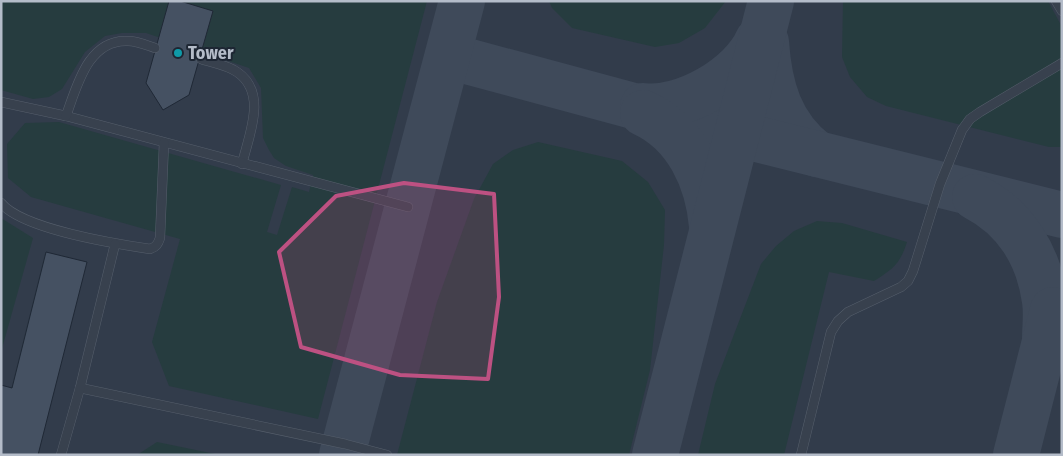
<svg xmlns="http://www.w3.org/2000/svg" width="1063" height="456" viewBox="0 0 1063 456" font-family="'Fira Sans Condensed',sans-serif">
<rect width="100%" height="100%" fill="#242f3e"/>
<!-- airport -->
<rect fill="#323c4b" x="1" y="1" width="1061" height="454"/>
<!-- grass -->
<g fill="#263c3f">
<path d="M1,1H427L318,419L169,386L152,342L180,239L31,197L8,178L7,144L25,123L59,122L281,185L267,232L277,235L292,187L309,192L313,175L286,166L274,158L269,150L263,138L261,88L249,68L146,33H122L105,36L85,52L62,89L49,97L33,99L1,90Z"/>
<path d="M549,1H726L705,28L679,43L655,47L572,28L552,8Z"/>
<path d="M843,1H1048L1062,27V147H1049L886,106L867,97L850,77L842,57Z"/>
<path d="M538,142L622,161L648,182L665,210L664,245L650,370L629,455H397L437,302L474,199L493,164L513,150Z"/>
<path d="M1,218L33,238L1,352Z"/>
<path d="M817,221L842,223L907,242C900,264 893,269 874,281L829,272L784,455H698L715,384L761,264L776,246L794,231Z"/>
<path d="M157,442L220,455H137Z"/>
</g>
<g fill="none" stroke-linecap="round" stroke-linejoin="round">
<!-- taxiway -->
<g stroke="#3f4a5a" stroke-width="46">
<path d="M766,42C769,87 780,126 817,154"/>
<path d="M448,56L737,134L1062,215"/>
<path d="M643,106C683,111 742,77 758,40"/>
<path d="M643,113C687,133 708,180 712,226"/>
<path d="M975,197C1016,218 1039,256 1045,301C1047,314 1045,327 1045,340"/>
<path d="M342,455L462,1"/>
<path d="M655,455L771,1"/>
<path d="M1016,455L1053,310"/>
</g>
</g>
<!-- building -->
<g fill="#455162" stroke="#1f2835">
<path d="M169,1H180L213,11L189,95L163,110L146,83Z"/>
<path d="M46,252L87,262L38,455H1V385L12,388Z"/>
</g>
<g fill="none" stroke-linecap="round" stroke-linejoin="round">
<!-- service casing -->
<g stroke="#565f6c" stroke-width="10">
<g id="service">
<path d="M1056,1L1062,11"/>
<path d="M201,59C213,63 227,65 237,72C268,93 249,135 242,164"/>
<path d="M1,102L66,116L408,207"/>
<path d="M66,116C77,86 88,39 128,41C137,41 146,45 155,48"/>
<path d="M1,203C22,229 116,244 150,249C156,247 158,244 160,238L164,143"/>
<path d="M80,388L345,444L387,455"/>
<path d="M61,455L80,388L115,244"/>
<path d="M801,455L831,332L838,321L848,312L901,287L908,281L913,271L940,184L962,130L970,119L980,112L1062,63"/>
</g>
</g>
<!-- service -->
<use href="#service" stroke="#38414e" stroke-width="9"/>
</g>
<!-- marked area -->
<path fill="#bd5182" fill-opacity="0.2" stroke="#bd5182" stroke-width="4" stroke-linejoin="round" d="M404,183L494,194L499,297L488,379L400,375L301,347L279,252L336,196Z"/>
<!-- markers -->
<circle fill="#0f9aa8" stroke="#1d2633" stroke-width="2" cx="178" cy="53" r="5"/>
<g text-anchor="middle" stroke-width="4" stroke-linejoin="round" paint-order="stroke">
<!-- poi labels -->
<g font-size="18" font-weight="bold" fill="#b4bcc9" stroke="#1d2633" text-anchor="start">
<text x="188" y="59">Tower</text>
</g>
</g>
<!-- border -->
<rect width="1063" height="456" fill="none" stroke="#b4bcc9" stroke-width="5"/>
</svg>
